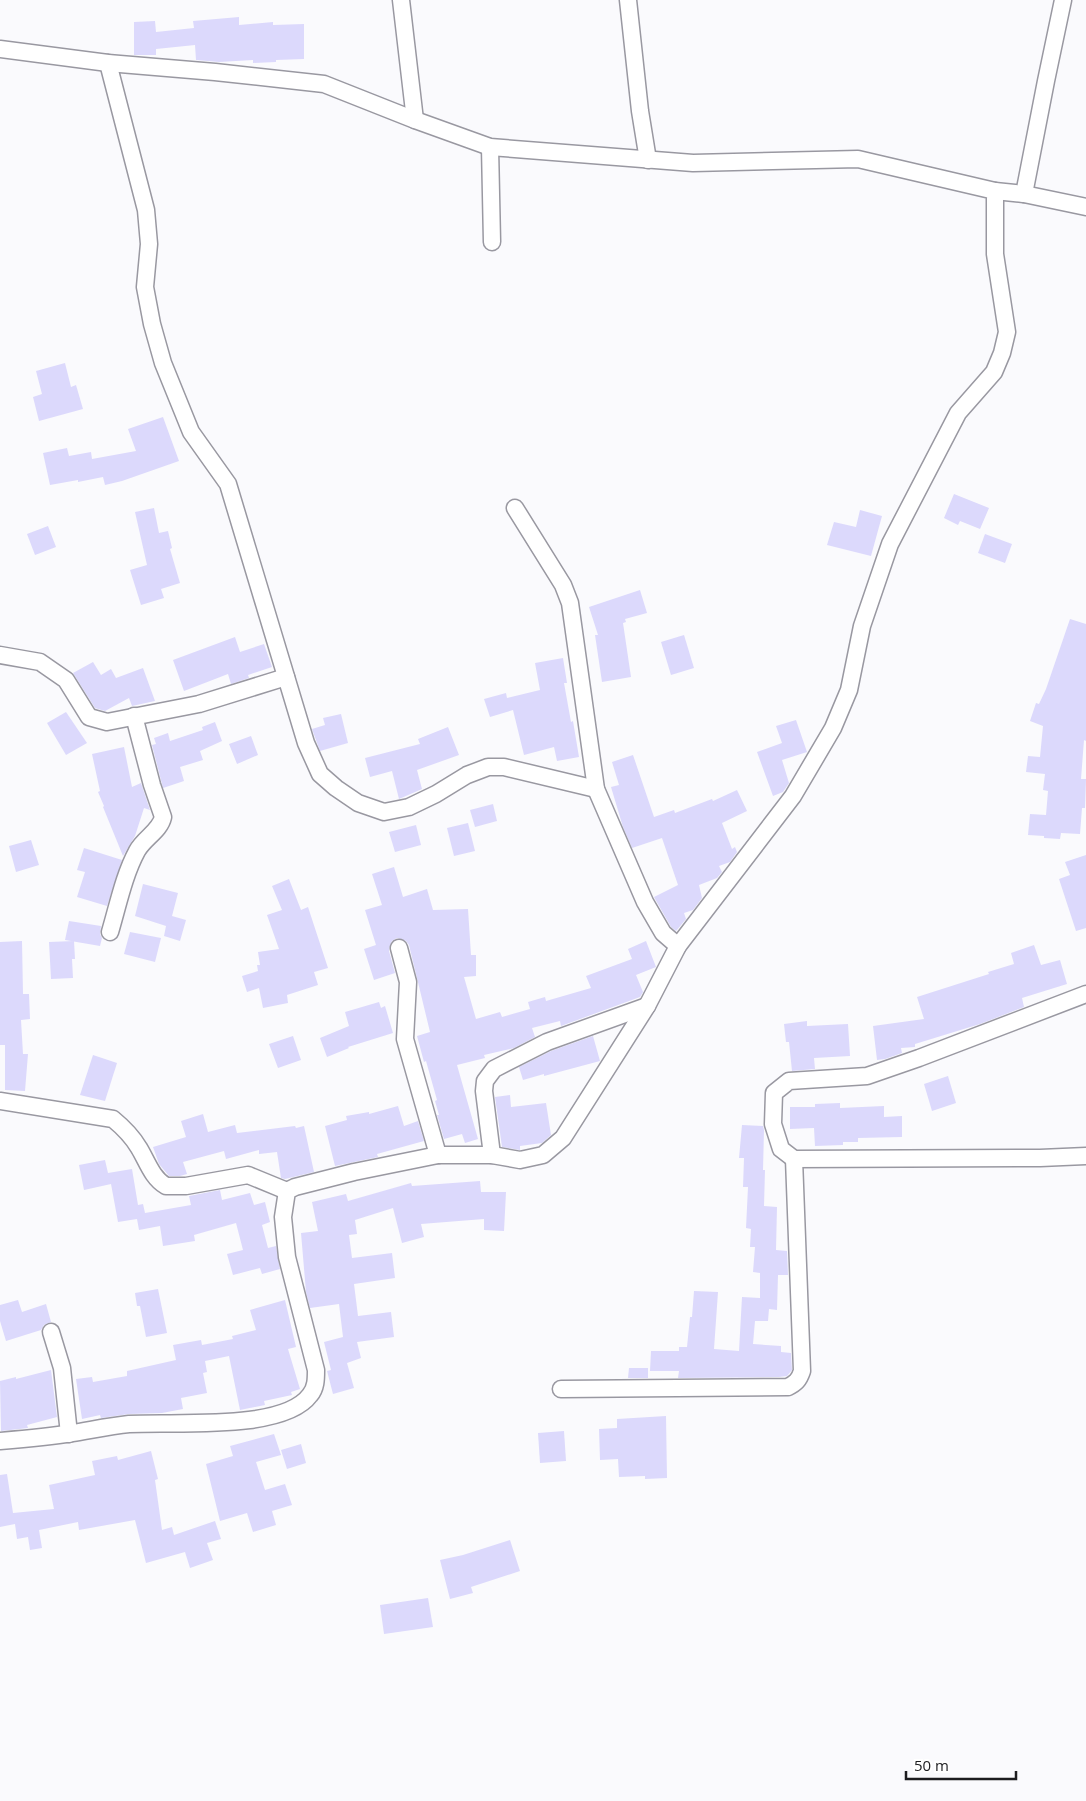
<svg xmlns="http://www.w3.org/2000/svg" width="1086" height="1801" viewBox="0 0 1086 1801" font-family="'Open Sans',sans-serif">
<rect width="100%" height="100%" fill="#fafafd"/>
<!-- building -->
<g fill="#dcd9fc">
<path d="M239,17V25L273,22V25L304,24V59L276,60V62L253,63V60L219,62L196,60L195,45L156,49V55H134V22L155,21L156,32L194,28L193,21Z"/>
<path d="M65,363L71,387L76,385L83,409L39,421L33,397L42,394L36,371Z"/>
<path d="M163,417L179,461L122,481L105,485L103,477L78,482V480L50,485L43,453L67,448L69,456L91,452L92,459L136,451L128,429Z"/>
<path d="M954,494L989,508L980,529L960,521L958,525L944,518Z"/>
<path d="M154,508L159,533L168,531L172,548L170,549L180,583L161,589L164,598L141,605L130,570L147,565L135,512Z"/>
<path d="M860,510L882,516L871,556L827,545L834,522L856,527Z"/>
<path d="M48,526L56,547L35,555L27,534Z"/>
<path d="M985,534L1012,544L1005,563L978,553Z"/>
<path d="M640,590L647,613L625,619L626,622L623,623L631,677L602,682L595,635H598L589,607Z"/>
<path d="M1070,619L1086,624V741L1084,740L1081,779H1086L1085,808H1082L1080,834L1061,833L1060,839L1044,838V836L1028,835L1030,814L1046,815L1048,791L1043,790L1045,774L1026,772L1028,756L1040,757L1043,726L1030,721L1036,703L1039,704L1046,689Z"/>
<path d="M684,635L694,668L671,675L661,642Z"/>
<path d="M235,637L240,652L264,644L272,667L248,675L249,678L231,684L228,674L184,691L173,660Z"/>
<path d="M563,658L567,683H564L571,722L573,721L579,757L557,761L554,747L524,755L513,710L490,717L484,699L506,693L507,698L540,690L535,663Z"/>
<path d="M93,662L101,675L111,669L116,678L143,668L155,701L132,706L129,698L105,711L95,708L73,673Z"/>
<path d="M66,712L87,743L66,755L47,723Z"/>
<path d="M341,714L348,743L320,751L312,729L325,725L323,718Z"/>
<path d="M796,720L807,752L782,760L789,783L783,792L773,796L757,752L782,743L776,726Z"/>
<path d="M215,722L222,741L200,751L203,760L180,767L184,781L163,788L152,745L156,744L154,738L168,733L170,741L203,730L202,727Z"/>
<path d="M448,727L459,755L417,770L422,789L399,799L392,771L370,777L365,758L420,744L418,739Z"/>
<path d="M251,736L258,755L237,764L229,744Z"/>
<path d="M124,747L132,787L141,783L150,810L144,808L135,836L123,856L103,807L104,806L98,792L100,791L92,754Z"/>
<path d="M633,755L654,817L674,810L675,813L712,799L713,801L737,790L747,811L722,823L732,849L735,847L737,852L730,862L719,866L722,872L717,878L699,885L702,898L693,910L684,913L686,919L676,931L671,927L654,897L678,885L662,838L632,848L623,827L611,787L619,785L612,762Z"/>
<path d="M493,804L497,821L475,827L470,810Z"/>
<path d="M468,823L475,851L454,856L447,828Z"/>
<path d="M416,825L421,845L395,852L389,832Z"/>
<path d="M31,840L39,865L16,872L9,846Z"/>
<path d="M84,848L122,860L107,906L77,897L85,872L77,870Z"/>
<path d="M1086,855V928L1076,931L1059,879L1070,875L1065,862Z"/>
<path d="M394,867L403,897L427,889L433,910L468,909L471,955H476V976L464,977L476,1019L500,1012L502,1017L530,1009L528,1002L545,997L546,1001L591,988L586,976L632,959L628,949L646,941L656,967L636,975L643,992L640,997L561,1026L560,1021L532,1028L535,1037L514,1048L484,1055L485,1058L457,1065L478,1139L465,1143L462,1134L444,1139L437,1115H439L435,1101L437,1100L426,1061L424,1062L417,1036L430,1032L409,945L406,941L397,938L392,941L390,945L389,951L395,973L374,980L364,949L376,945L365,910L382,905L372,874Z"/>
<path d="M289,879L301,910L308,907L328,968L314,972L318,985L287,995L288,1003L263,1008L259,988L247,992L242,976L258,971L257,965H260L258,952L279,949L267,915L282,910L272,886Z"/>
<path d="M143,884L178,893L172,916L186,920L180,941L164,936L166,926L135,916Z"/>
<path d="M69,921L101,926L100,934L102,938L100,946L65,940Z"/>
<path d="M130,932L161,938L155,962L124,954Z"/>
<path d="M22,941L23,994H29L30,1019L21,1020L23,1054H28L25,1091L5,1090V1045H0V942Z"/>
<path d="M74,941L75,959H72L73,978L51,979L49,942Z"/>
<path d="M1034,945L1041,965L1060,960L1067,984L1022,998L1024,1007L980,1024L915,1044V1047L901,1048L902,1053L885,1059L877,1060L873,1026L924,1019L917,997L989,974L988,972L1014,964L1011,953Z"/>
<path d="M379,1002L381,1008L385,1006L393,1033L348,1047L349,1048L327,1057L320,1038L349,1026L345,1012Z"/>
<path d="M807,1021V1026L848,1024L850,1056L814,1058L815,1069L792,1071L789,1042H786L784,1024Z"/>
<path d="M293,1036L301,1060L278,1068L269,1044Z"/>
<path d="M593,1036L600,1061L544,1076V1074L523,1080L519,1067L551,1051Z"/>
<path d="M93,1055L117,1063L105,1101L80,1095Z"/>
<path d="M948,1076L956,1103L932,1111L924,1084Z"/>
<path d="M510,1095L511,1107L546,1103L551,1135L542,1143L520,1146V1150L502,1147L495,1097Z"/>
<path d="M840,1103V1108L884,1106V1117L902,1116V1137L858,1138V1142H843V1145L815,1146L814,1128L790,1129V1107H815V1104Z"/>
<path d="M398,1106L404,1126L418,1121L424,1141L377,1154L378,1157L335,1166L325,1126L347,1120L346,1116L369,1112V1114Z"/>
<path d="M203,1114L208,1132L235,1125L237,1133L295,1126L296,1128L304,1126L314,1172L285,1179L281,1178L277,1152L259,1154V1150L226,1159L224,1151L183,1162L187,1174L180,1176H169L159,1164L153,1147L186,1137L181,1121Z"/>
<path d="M742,1125L763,1126L764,1130L763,1170H765L764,1206L777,1207L776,1250L787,1251L788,1275H778L777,1310L769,1309L768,1321H755L753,1344L781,1346V1352L791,1353L792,1370L787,1376L779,1377L678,1378L679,1371H650L651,1351H679V1347H687L690,1317H692L694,1291L718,1292L714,1349L739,1351L742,1297L760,1298V1273L753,1272L755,1247H750L751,1229L746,1228L748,1187H743L744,1158H739Z"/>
<path d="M105,1160L108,1173L132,1169L138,1205L143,1204L145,1213L191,1205L189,1196L220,1190L222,1200L250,1193L254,1205L265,1202L270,1222L262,1225L268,1248L276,1246L280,1269L262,1274L260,1268L233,1275L227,1254L243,1250L236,1223L194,1235L195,1241L163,1246L160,1226L139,1230L137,1219L118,1222L111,1184L84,1190L79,1165Z"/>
<path d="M480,1181L481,1192H506L504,1231L484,1230V1219L421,1224L424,1237L402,1243L393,1208L355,1220L357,1234L349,1235L352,1258L392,1253L395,1278L354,1284L358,1316L391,1312L394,1337L357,1342L361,1358L347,1363L354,1388L333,1394L327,1371L331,1370L324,1342L343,1337L339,1304L310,1308L306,1292L301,1233L318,1231L312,1202L346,1194L348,1201L411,1183L412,1186Z"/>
<path d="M158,1289L167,1333L146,1337L140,1306H137L135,1293Z"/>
<path d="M18,1300L22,1312L46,1304L51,1322L44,1325L41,1330L6,1341L0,1321V1305Z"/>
<path d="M285,1300L296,1347L288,1349L300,1389L291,1392L292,1395L264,1401L265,1405L240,1410L229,1356L205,1361L207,1372L203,1373L207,1393L181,1398L183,1409L162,1413L129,1414L101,1418L100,1415L82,1419L76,1379L92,1377L93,1382L127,1376V1371L176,1360L173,1345L201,1340L202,1345L233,1339L232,1336L256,1330L250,1310Z"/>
<path d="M629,1368H648V1378H628Z"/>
<path d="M51,1370L57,1417L27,1425L28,1428L1,1431L0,1381L16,1377V1379Z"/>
<path d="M666,1416L667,1478L645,1479V1476L619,1477L618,1459L600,1460L599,1429L617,1428V1419Z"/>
<path d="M564,1431L566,1461L540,1463L538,1433Z"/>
<path d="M274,1434L281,1455L256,1462L265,1490L285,1484L292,1505L272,1511L276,1525L253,1532L247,1513L220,1521L206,1464L233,1456L230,1446Z"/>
<path d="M301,1444L306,1463L287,1469L281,1450Z"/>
<path d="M151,1451L158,1479L155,1480L162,1530L172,1527L174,1535L215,1521L221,1539L207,1543L213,1560L190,1568L185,1552L146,1563L135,1520L79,1530L78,1522L39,1530L42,1548L30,1550L28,1537L17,1539L15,1524L0,1527V1475L7,1474L13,1513L54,1509L49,1485L95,1475L92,1461L117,1456L118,1460Z"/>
<path d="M510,1540L520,1571L471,1587L473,1593L450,1599L440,1560L463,1555Z"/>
<path d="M428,1598L433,1627L384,1634L380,1605Z"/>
</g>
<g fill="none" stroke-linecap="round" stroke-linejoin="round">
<!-- minor casing -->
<g stroke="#9998a1" stroke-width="19">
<g id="minor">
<path d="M401,0L415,120"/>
<path d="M628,0L640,111L648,160"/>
<path d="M0,49L108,63L215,72L324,84L415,120L490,147L693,163L858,159L995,191V254L1007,332L1002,353L994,372L958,413L890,544L862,626L849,690L833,728L793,796L678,946L647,1006L563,1138L543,1155L520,1160L492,1155H438L354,1172L295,1187L287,1191L283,1217L287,1257L316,1370C316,1379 316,1388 310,1395C283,1432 171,1421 129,1424C110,1426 91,1430 72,1433C48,1437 24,1439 0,1441"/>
<path d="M108,63L146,210L149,244L145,287L152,324L163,363L191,432L228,484L306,743L320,774L336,788L358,803L384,812L409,807L436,794L467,775L488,767H504L596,789"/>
<path d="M490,147L492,242"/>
<path d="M995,191L1024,194L1086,207"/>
<path d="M1024,194L1046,81L1063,0"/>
<path d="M515,508L563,585L570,603L596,789L645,902L663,933L678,946"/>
<path d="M0,655L40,662L66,680L89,717L107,722L199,704L286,677"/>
<path d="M110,932C118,905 124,875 137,851C144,838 160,831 163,817L152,785L134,716"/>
<path d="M399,948L408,982L405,1039L438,1155"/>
<path d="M1086,994L919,1058L867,1076L789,1081L774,1093L773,1124L781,1149L794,1159L1040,1158L1086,1156"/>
<path d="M0,1101L113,1119C124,1128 132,1136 139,1148C147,1161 152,1178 166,1186H186L248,1175L287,1191"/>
<path d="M492,1155L484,1091L485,1081L494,1069L547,1042L647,1006"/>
<path d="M51,1332L62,1368L69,1434"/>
<path d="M561,1389L788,1387C796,1383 799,1380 802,1371L794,1159"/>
</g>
</g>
<!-- minor -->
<use href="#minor" stroke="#fff" stroke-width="16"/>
</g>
<!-- scale -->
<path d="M906 1771v8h110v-8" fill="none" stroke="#1c1c1f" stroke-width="2.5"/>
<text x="914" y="1771" font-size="15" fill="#1c1c1f" stroke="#ffffff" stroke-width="4" paint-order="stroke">50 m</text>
</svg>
